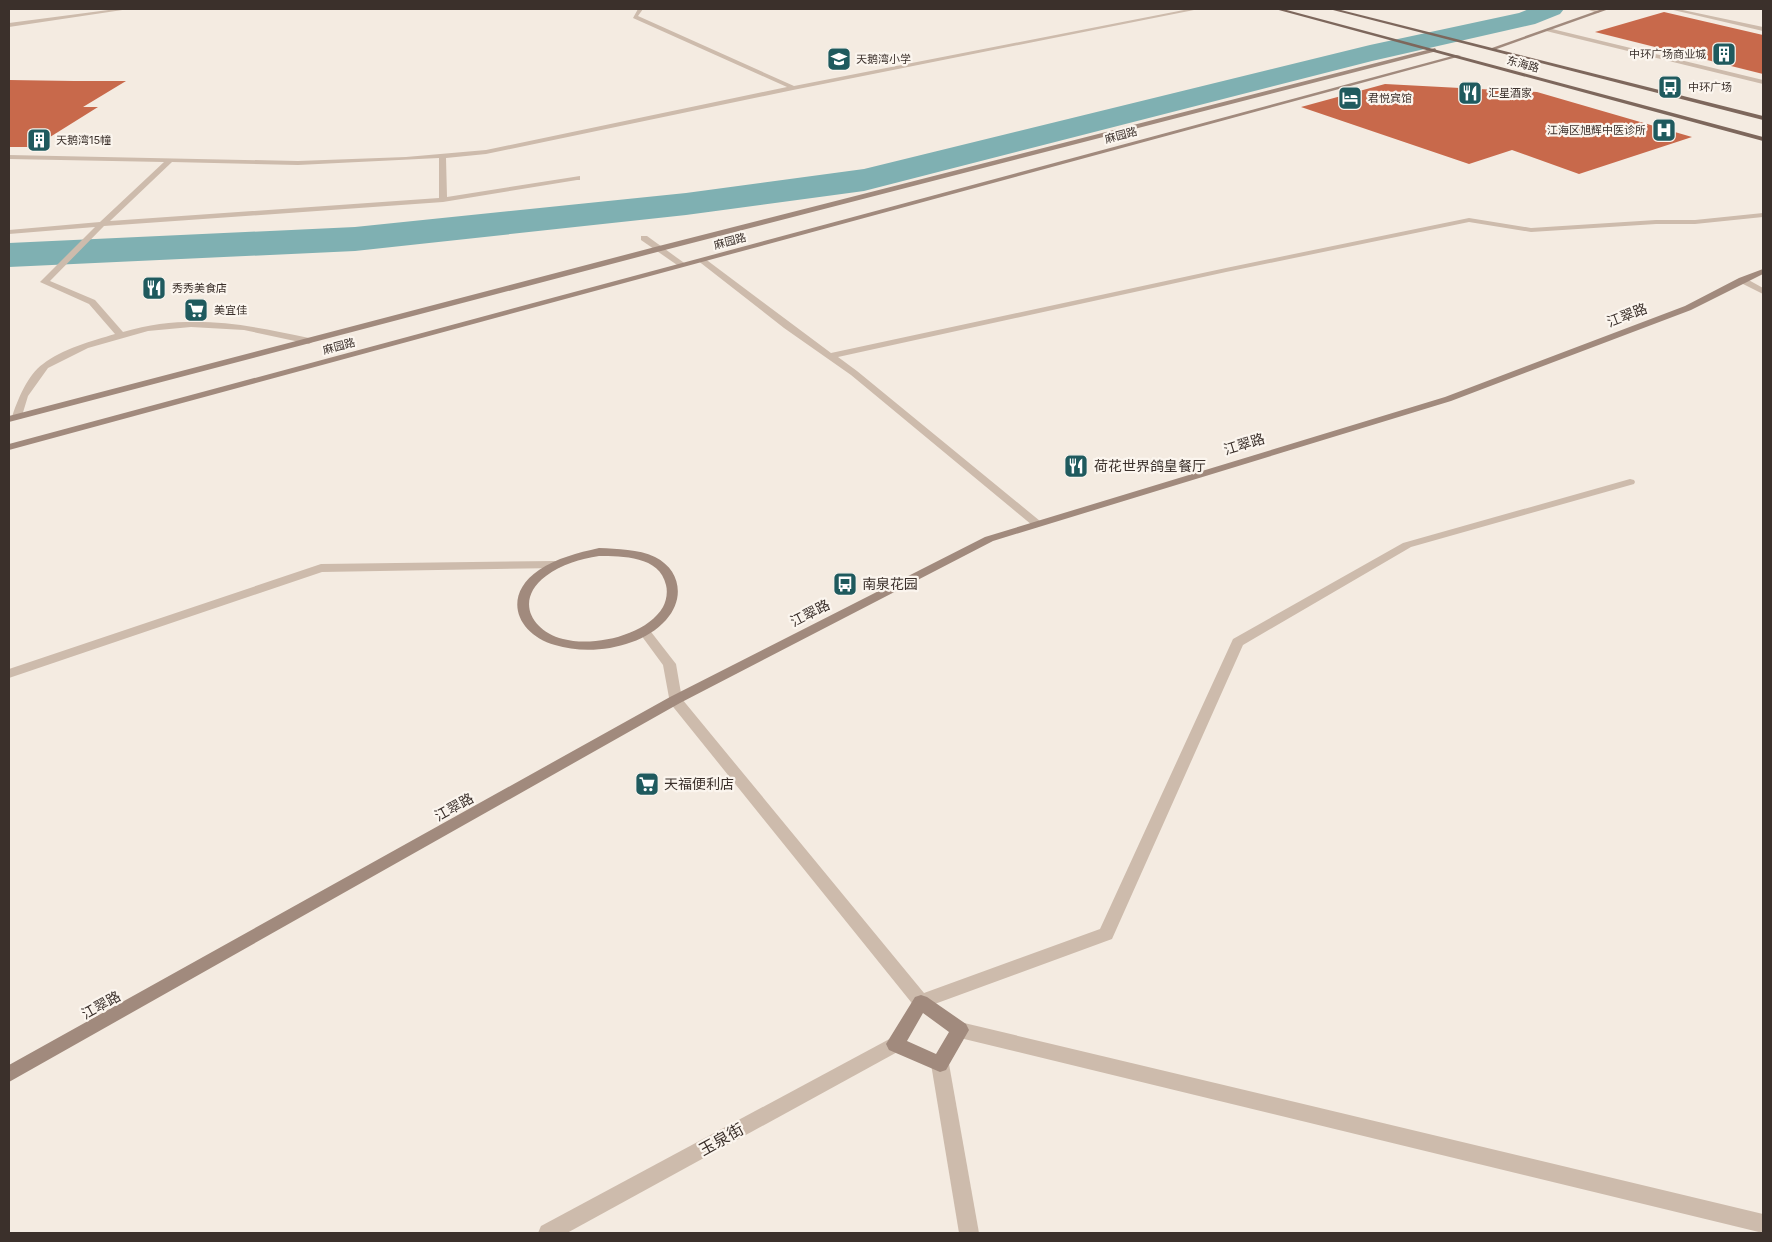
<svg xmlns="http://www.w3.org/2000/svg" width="1772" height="1242" viewBox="0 0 1772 1242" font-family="Inter,'Noto Sans SC',sans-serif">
<rect width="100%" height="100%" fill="#f4ebe1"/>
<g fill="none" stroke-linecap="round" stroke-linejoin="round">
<!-- river -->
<path fill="#7fb0b2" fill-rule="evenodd" d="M1529,9H1564L1560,14L1535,24L1372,61L864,191L686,215L355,251L9,267V243L355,227L686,193L864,169L1370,45L1519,13Z"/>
</g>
<!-- building -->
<g fill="#c8694b">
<path d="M1664,12L1763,35V74L1595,32Z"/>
<path d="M9,80L74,81H126L83,107H98L34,147H9Z"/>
<path d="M1385,84L1537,92L1692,137L1579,174L1512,150L1469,164L1301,107Z"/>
</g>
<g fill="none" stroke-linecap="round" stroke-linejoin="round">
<!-- street -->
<g fill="#cdbbac" fill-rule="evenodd">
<path d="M116,9H129L9,27V23Z"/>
<path d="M638,9H643L638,16L794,86L1189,9H1199L793,90L486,154L446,158L447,197L580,176V180H577L443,202L104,226L50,281L95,300L123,332C189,313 243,324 309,338L314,341L309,344L244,330L191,327L148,331L88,348L48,368L28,396L21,419H13L12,417C17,401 28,374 43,364C62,349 92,341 115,334L89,304L40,282L95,227L9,234V230L100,222L164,162L9,159V155L298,161L406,157L486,150L787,87L633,18ZM439,158V198L110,221L172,162L298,165Z"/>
<path d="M1586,9L1601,11L1598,13Z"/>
<path d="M1669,9H1678L1763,27V31Z"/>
<path d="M1548,28L1763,80V84L1546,31Z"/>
<path d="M1763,213V217L1695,224H1656L1531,232L1469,222L1226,272L838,357L857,371L1040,521L1042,523L1036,526L1032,525L851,375L784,328L697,260L704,258L831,353L1226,268L1469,218L1531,228L1656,220H1695Z"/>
<path d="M641,236H647L687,265L680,267L641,240Z"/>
<path d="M1739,278H1745L1763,288V294L1739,282Z"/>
<path d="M1630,479L1634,480L1635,482L1634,484L1411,547L1243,645L1112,939L921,1009L915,1007L670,703L663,665L638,631L644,627L648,628L676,664L682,699L924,993L1100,929L1233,639L1403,543Z"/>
<path d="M555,561L561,565L559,568L322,572L9,678V669L321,564Z"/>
<path d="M960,1022L1763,1214V1233L960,1038L954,1036L951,1030L954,1024Z"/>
<path d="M895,1036L901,1038L904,1044L901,1050L567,1233H538L541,1226Z"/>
<path d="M940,1056L946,1058L949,1064L979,1233H959L931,1064L934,1058Z"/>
</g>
<!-- secondary -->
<g fill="#a18a7d" fill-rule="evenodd">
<path d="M1602,9H1609L1494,50L1489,49Z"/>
<path d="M1435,48L1437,51L661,251L9,422V416L655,247Z"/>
<path d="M1456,55L1461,56L9,450V444Z"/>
<path d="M1763,269V274L1691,310L1451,401L993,541L680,703L9,1082V1065L670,697L985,537L1445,397L1685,306L1739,278Z"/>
<path d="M599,548C618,549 638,549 655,557C681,570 685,599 666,620C641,648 590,656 555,645C517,634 501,596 539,570C557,558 577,553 599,548ZM599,556C622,556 660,556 666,585C668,593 666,601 663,607C646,636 593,647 563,639C530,630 515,599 546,576C562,564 580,559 599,556Z"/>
<path d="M921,995L927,997L966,1024L969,1030L946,1070L940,1072L889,1050L886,1044L915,997ZM923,1013L949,1032L936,1054L907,1041Z"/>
</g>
<!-- primary -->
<g fill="#7d675c" fill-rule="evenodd">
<path d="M1275,9H1283L1763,137V141Z"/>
<path d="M1329,9H1337L1763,116V120Z"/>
</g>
</g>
<!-- icons -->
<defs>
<g id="building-square" transform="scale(1.25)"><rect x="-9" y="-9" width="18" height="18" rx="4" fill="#1f5a5e" stroke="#fbf5ee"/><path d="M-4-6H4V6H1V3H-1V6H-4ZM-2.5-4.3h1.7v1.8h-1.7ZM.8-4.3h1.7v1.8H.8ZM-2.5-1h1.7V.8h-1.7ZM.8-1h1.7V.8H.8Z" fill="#fff"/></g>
<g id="school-square" transform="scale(1.25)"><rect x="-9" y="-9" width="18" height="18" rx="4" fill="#1f5a5e" stroke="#fbf5ee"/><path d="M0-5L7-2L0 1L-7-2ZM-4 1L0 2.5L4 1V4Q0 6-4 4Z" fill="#fff"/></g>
<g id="bus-square" transform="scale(1.25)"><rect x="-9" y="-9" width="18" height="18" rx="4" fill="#1f5a5e" stroke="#fbf5ee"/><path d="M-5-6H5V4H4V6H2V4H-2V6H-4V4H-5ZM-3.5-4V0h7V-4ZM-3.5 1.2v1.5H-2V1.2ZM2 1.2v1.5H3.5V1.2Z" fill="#fff"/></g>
<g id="restaurant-square" transform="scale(1.25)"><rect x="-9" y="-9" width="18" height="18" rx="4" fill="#1f5a5e" stroke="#fbf5ee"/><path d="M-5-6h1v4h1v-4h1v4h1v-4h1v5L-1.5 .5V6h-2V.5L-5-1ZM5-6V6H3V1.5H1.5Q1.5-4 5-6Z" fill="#fff"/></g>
<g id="hotel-square" transform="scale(1.25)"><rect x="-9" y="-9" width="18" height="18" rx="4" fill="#1f5a5e" stroke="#fbf5ee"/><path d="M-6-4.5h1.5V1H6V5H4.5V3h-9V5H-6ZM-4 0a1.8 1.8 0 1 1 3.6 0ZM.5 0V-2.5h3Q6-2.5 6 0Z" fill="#fff"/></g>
<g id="hospital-square" transform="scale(1.25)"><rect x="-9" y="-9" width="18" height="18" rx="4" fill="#1f5a5e" stroke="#fbf5ee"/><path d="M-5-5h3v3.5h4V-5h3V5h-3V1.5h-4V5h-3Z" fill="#fff"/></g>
<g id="supermarket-square" transform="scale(1.25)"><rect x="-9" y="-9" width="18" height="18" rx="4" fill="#1f5a5e" stroke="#fbf5ee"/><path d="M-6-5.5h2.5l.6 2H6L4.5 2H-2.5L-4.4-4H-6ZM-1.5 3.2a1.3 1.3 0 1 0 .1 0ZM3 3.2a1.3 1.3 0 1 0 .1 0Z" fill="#fff"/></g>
</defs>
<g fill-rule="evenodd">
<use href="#building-square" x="1724" y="54"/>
<use href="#school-square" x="839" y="59"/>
<use href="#bus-square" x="1670" y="87"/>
<use href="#restaurant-square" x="1470" y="93"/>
<use href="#hotel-square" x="1350" y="98"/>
<use href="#hospital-square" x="1664" y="130"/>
<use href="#building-square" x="39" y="140"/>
<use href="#restaurant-square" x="154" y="288"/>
<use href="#supermarket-square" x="196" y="310"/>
<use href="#restaurant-square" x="1076" y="466"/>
<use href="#bus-square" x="845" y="584"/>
<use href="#supermarket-square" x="647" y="784"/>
</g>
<g text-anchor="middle" stroke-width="4.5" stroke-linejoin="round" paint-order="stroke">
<!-- far-poi labels -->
<g font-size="11" fill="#3b302b" stroke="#fbf5ee" text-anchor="start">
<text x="1706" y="58" text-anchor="end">中环广场商业城</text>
<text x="856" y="63">天鹅湾小学</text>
<text x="1688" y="91">中环广场</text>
<text x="1488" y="97">汇星酒家</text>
<text x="1368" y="102">君悦宾馆</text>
<text x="1646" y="134" text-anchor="end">江海区旭辉中医诊所</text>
<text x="56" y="144">天鹅湾15幢</text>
<text x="172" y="292">秀秀美食店</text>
<text x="214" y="314">美宜佳</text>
</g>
<!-- far-street labels -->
<g font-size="11" fill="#3b302b" stroke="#fbf5ee">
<text transform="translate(1523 64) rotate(15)" y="4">东海路</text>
<text transform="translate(1121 135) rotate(-15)" y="4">麻园路</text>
<text transform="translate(730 241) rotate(-15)" y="4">麻园路</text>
<text transform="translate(339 346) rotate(-15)" y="4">麻园路</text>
</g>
<!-- street labels -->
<g font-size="14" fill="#3b302b" stroke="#fbf5ee">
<text transform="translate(1627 315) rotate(-21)" y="5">江翠路</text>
<text transform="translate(1244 444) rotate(-17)" y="5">江翠路</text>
<text transform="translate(810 613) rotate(-27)" y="5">江翠路</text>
<text transform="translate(454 807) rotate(-29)" y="5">江翠路</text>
<text transform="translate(101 1005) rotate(-29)" y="5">江翠路</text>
</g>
<!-- poi labels -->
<g font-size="14" fill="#3b302b" stroke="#fbf5ee" text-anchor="start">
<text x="1094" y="471">荷花世界鸽皇餐厅</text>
<text x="862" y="589">南泉花园</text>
<text x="664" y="789">天福便利店</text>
</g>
<!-- near-street labels -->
<g font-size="16" fill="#3b302b" stroke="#fbf5ee">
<text transform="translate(721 1139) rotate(-29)" y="6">玉泉街</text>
</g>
</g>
<!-- border -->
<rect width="1772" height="1242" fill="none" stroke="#3b302b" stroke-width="20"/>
</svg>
